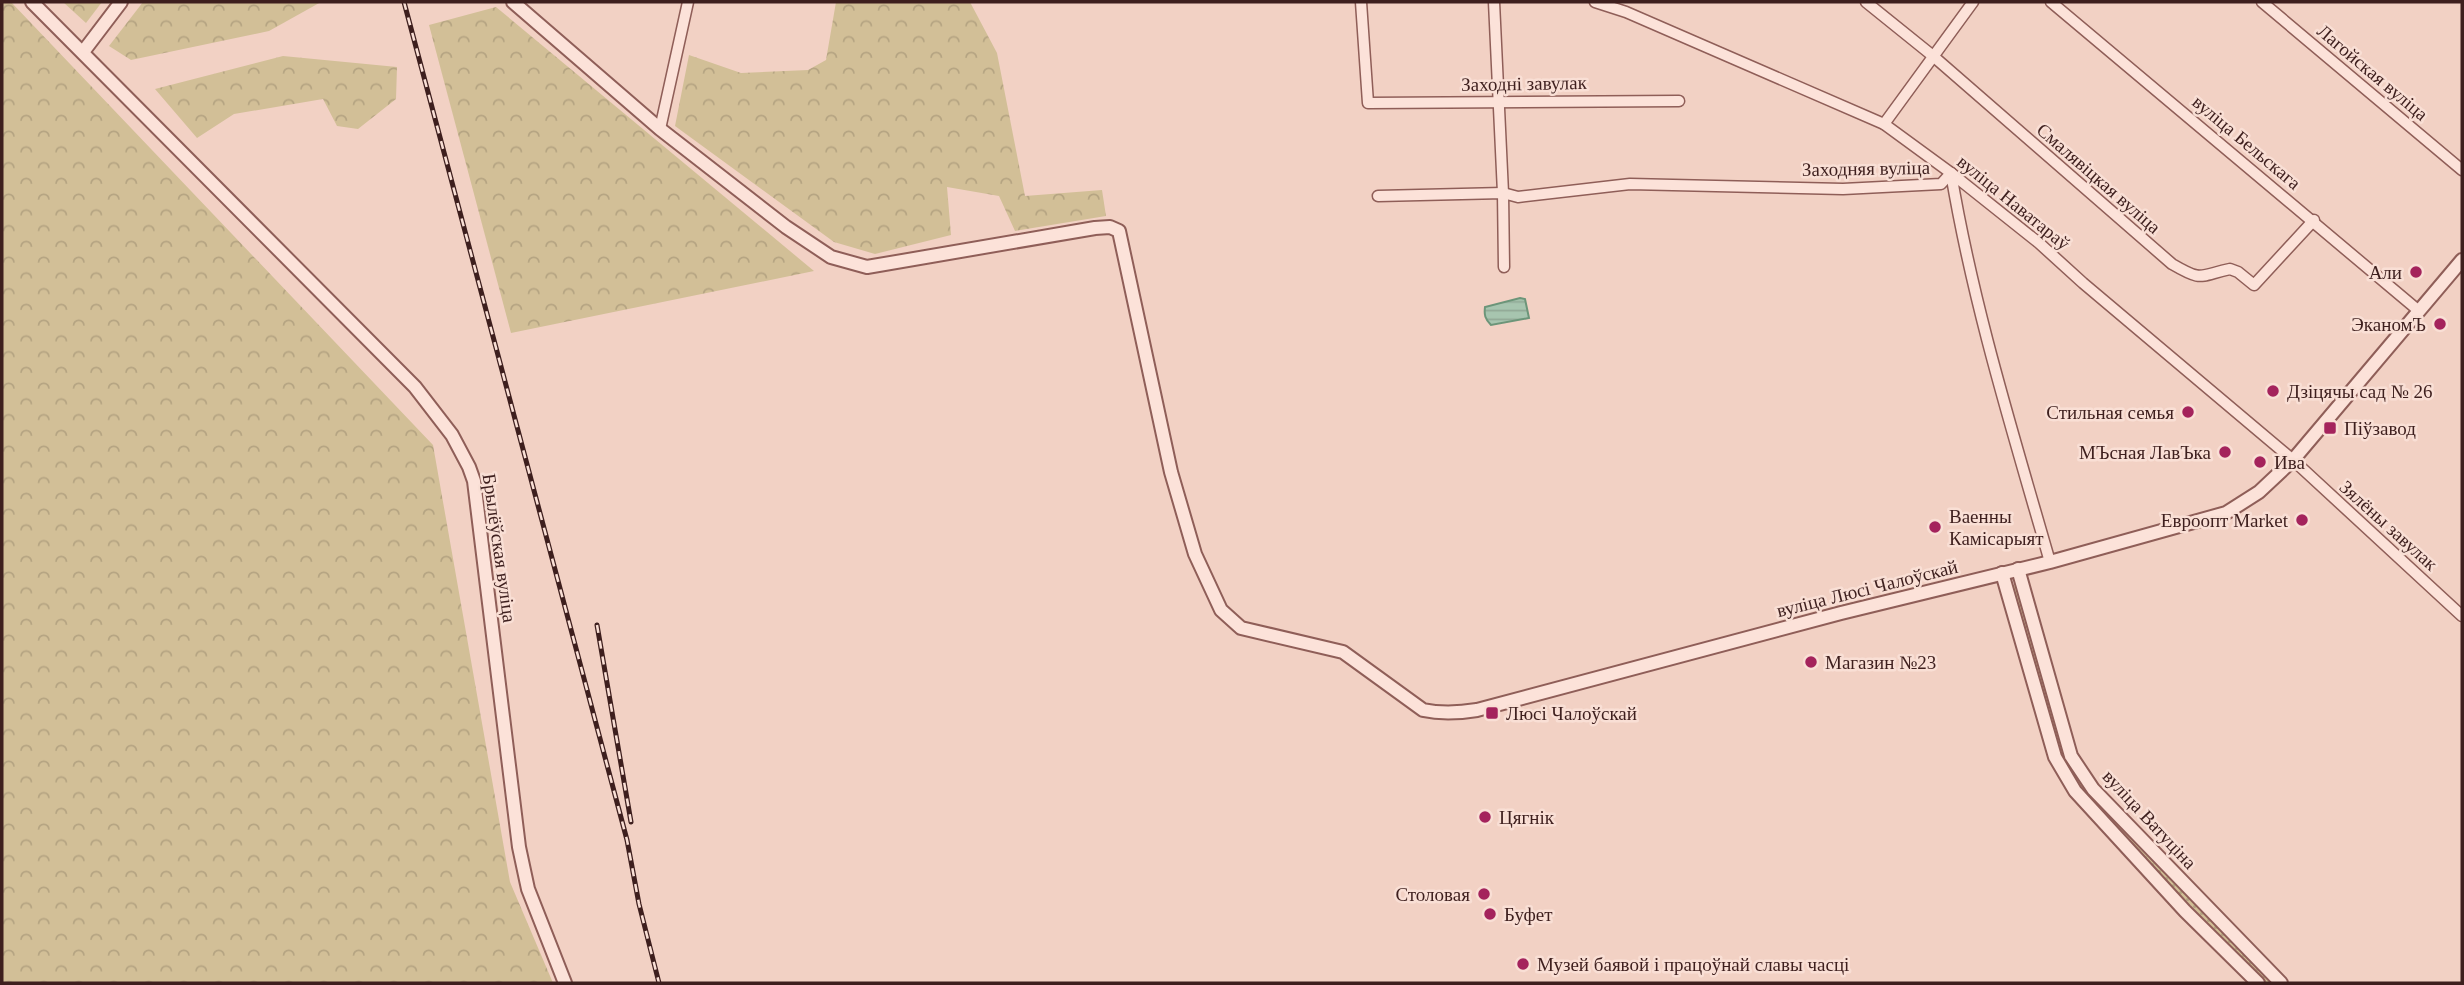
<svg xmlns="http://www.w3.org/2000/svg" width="2464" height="985" viewBox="0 0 2464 985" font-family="'Times New Roman',serif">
<defs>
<pattern id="grass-dots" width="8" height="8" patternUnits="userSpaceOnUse" patternTransform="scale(1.75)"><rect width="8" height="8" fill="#d2bf97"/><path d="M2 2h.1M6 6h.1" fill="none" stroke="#b5a482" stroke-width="1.8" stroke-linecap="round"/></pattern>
<pattern id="forest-crowns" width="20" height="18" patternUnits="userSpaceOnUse" patternTransform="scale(1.75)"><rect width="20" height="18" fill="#d2bf97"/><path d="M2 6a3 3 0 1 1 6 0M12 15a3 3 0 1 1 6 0" fill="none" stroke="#b5a482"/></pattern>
<pattern id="water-rules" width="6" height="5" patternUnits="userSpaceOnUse" patternTransform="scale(1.75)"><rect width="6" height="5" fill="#a7c5af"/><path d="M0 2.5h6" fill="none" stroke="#91a996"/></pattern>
</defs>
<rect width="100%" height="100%" fill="#f2d1c4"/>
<!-- grass -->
<path fill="url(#grass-dots)" d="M2017,585L2068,761L2104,810L2274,983H2267L2101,814L2063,761L2012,586Z"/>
<!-- forest -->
<g fill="url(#forest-crowns)">
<path d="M2,2H11L433,445L510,882L553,983H2Z"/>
<path d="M63,2H102L86,23Z"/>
<path d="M143,2H321L269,31L131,60L109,46Z"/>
<path d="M836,2H970L997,53L1025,196L1102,190L1106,216L1015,231L999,196L947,187L951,235L875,254L834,242L675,126L689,55L741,73L808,70L826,60Z"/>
<path d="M496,7L814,271L511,333L429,25Z"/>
<path d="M283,56L397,67L396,99L358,129L337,126L323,99L234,114L197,138L155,89Z"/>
</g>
<!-- water -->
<path fill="url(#water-rules)" stroke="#6c9579" stroke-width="2" d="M1520,298L1525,299L1529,318L1491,325C1485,319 1484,315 1485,307Z"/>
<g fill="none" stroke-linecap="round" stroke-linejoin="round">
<!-- minor casing -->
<g stroke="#8f5e58" stroke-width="13">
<g id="minor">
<path d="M1361,2L1368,103L1679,101"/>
<path d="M1494,2L1503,193L1504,267"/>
<path d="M1595,2L1626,12L1884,124L1951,173L2039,243L2083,283L2293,460L2462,616"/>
<path d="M1866,2L1933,56L2172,264C2203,282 2198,276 2230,269L2238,272L2254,285L2314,220"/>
<path d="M2051,2L2419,311"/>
<path d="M2262,2L2462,170"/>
<path d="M1884,124L1973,2"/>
<path d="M660,129L688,2"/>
<path d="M1951,173C1973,305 2013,433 2050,562"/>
<path d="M1378,196L1503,193L1518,197L1630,184L1843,189L1941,184L1951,173"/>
</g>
</g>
<!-- tertiary casing -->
<g stroke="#8f5e58" stroke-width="16">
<g id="tertiary">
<path d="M32,2L415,387L452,435L469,467L474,481L519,847L528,889L565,983"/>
<path d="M513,2L660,129L786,227L831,257L867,267L1095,228L1110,227L1119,231L1171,472L1195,554L1221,610L1241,628L1343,652L1423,710C1442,714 1458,713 1477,710L1841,613L2050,562L2226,513L2259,492L2293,460L2462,260"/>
<path d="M83,52L121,2"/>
<path d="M2018,569L2071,756L2093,789L2281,983"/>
<path d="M2002,573L2055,757L2075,791L2185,911L2258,983"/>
</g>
</g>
<!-- minor -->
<use href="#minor" stroke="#fce2d9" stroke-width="10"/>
<!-- tertiary -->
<use href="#tertiary" stroke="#fce2d9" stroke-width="12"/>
<!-- rail casing -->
<g stroke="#3e1f1e" stroke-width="5">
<g id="rail">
<path d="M404,2L627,840L639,904L659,983"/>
<path d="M597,625L631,822"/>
</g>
</g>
<!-- rail -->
<use href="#rail" stroke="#f9dfd5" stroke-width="2.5" stroke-dasharray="8" stroke-linecap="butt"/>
</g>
<!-- markers -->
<g fill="#a4235c" stroke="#f9dfd5" stroke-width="2.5">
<circle cx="2416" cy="272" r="7"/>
<circle cx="2440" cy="324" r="7"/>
<circle cx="2273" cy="391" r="7"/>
<circle cx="2188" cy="412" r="7"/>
<rect x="2323" y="421" width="14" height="14" rx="3.5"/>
<circle cx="2225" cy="452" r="7"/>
<circle cx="2260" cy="462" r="7"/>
<circle cx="2302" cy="520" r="7"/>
<circle cx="1935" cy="527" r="7"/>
<circle cx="1811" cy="662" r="7"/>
<rect x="1485" y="706" width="14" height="14" rx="3.5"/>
<circle cx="1485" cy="817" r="7"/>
<circle cx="1484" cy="894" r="7"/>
<circle cx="1490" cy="914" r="7"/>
<circle cx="1523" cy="964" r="7"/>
</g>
<g text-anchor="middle" stroke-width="5" stroke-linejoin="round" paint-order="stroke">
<!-- street labels -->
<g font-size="19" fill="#3e1f1e" stroke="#f9dfd5">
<text transform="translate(2373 72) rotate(40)" y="7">Лагойская вуліца</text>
<text transform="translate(1524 83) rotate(-1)" y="7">Заходні завулак</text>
<text transform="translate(2247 142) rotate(40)" y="7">вуліца Бельскага</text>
<text transform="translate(1866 168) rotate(-1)" y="7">Заходняя вуліца</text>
<text transform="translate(2099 178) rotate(41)" y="7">Смалявіцкая вуліца</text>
<text transform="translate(2014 202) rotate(39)" y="7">вуліца Наватараў</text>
<text transform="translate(2389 525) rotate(42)" y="7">Зялёны завулак</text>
<text transform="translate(500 548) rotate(82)" y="7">Брылёўская вуліца</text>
<text transform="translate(1867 588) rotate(-14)" y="7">вуліца Люсі Чалоўскай</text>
<text transform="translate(2150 819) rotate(47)" y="7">вуліца Ватуціна</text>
</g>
<!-- poi labels -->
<g font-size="19" fill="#3e1f1e" stroke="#f9dfd5" text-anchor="start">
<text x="2402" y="279" text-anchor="end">Али</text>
<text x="2426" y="331" text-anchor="end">ЭканомЪ</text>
<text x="2287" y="398">Дзіцячы сад № 26</text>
<text x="2174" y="419" text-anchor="end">Стильная семья</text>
<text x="2344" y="435">Піўзавод</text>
<text x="2211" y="459" text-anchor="end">МЪсная ЛавЪка</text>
<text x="2274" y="469">Ива</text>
<text x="1949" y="523">Ваенны<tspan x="1949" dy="22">Камісарыят</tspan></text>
<text x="2288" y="527" text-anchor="end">Евроопт Market</text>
<text x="1825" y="669">Магазин №23</text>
<text x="1506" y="720">Люсі Чалоўскай</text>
<text x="1499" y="824">Цягнік</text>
<text x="1470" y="901" text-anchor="end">Столовая</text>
<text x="1504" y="921">Буфет</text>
<text x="1537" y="971">Музей баявой і працоўнай славы часці</text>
</g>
</g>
<!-- border -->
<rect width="2464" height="985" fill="none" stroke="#3e1f1e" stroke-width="7"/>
</svg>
